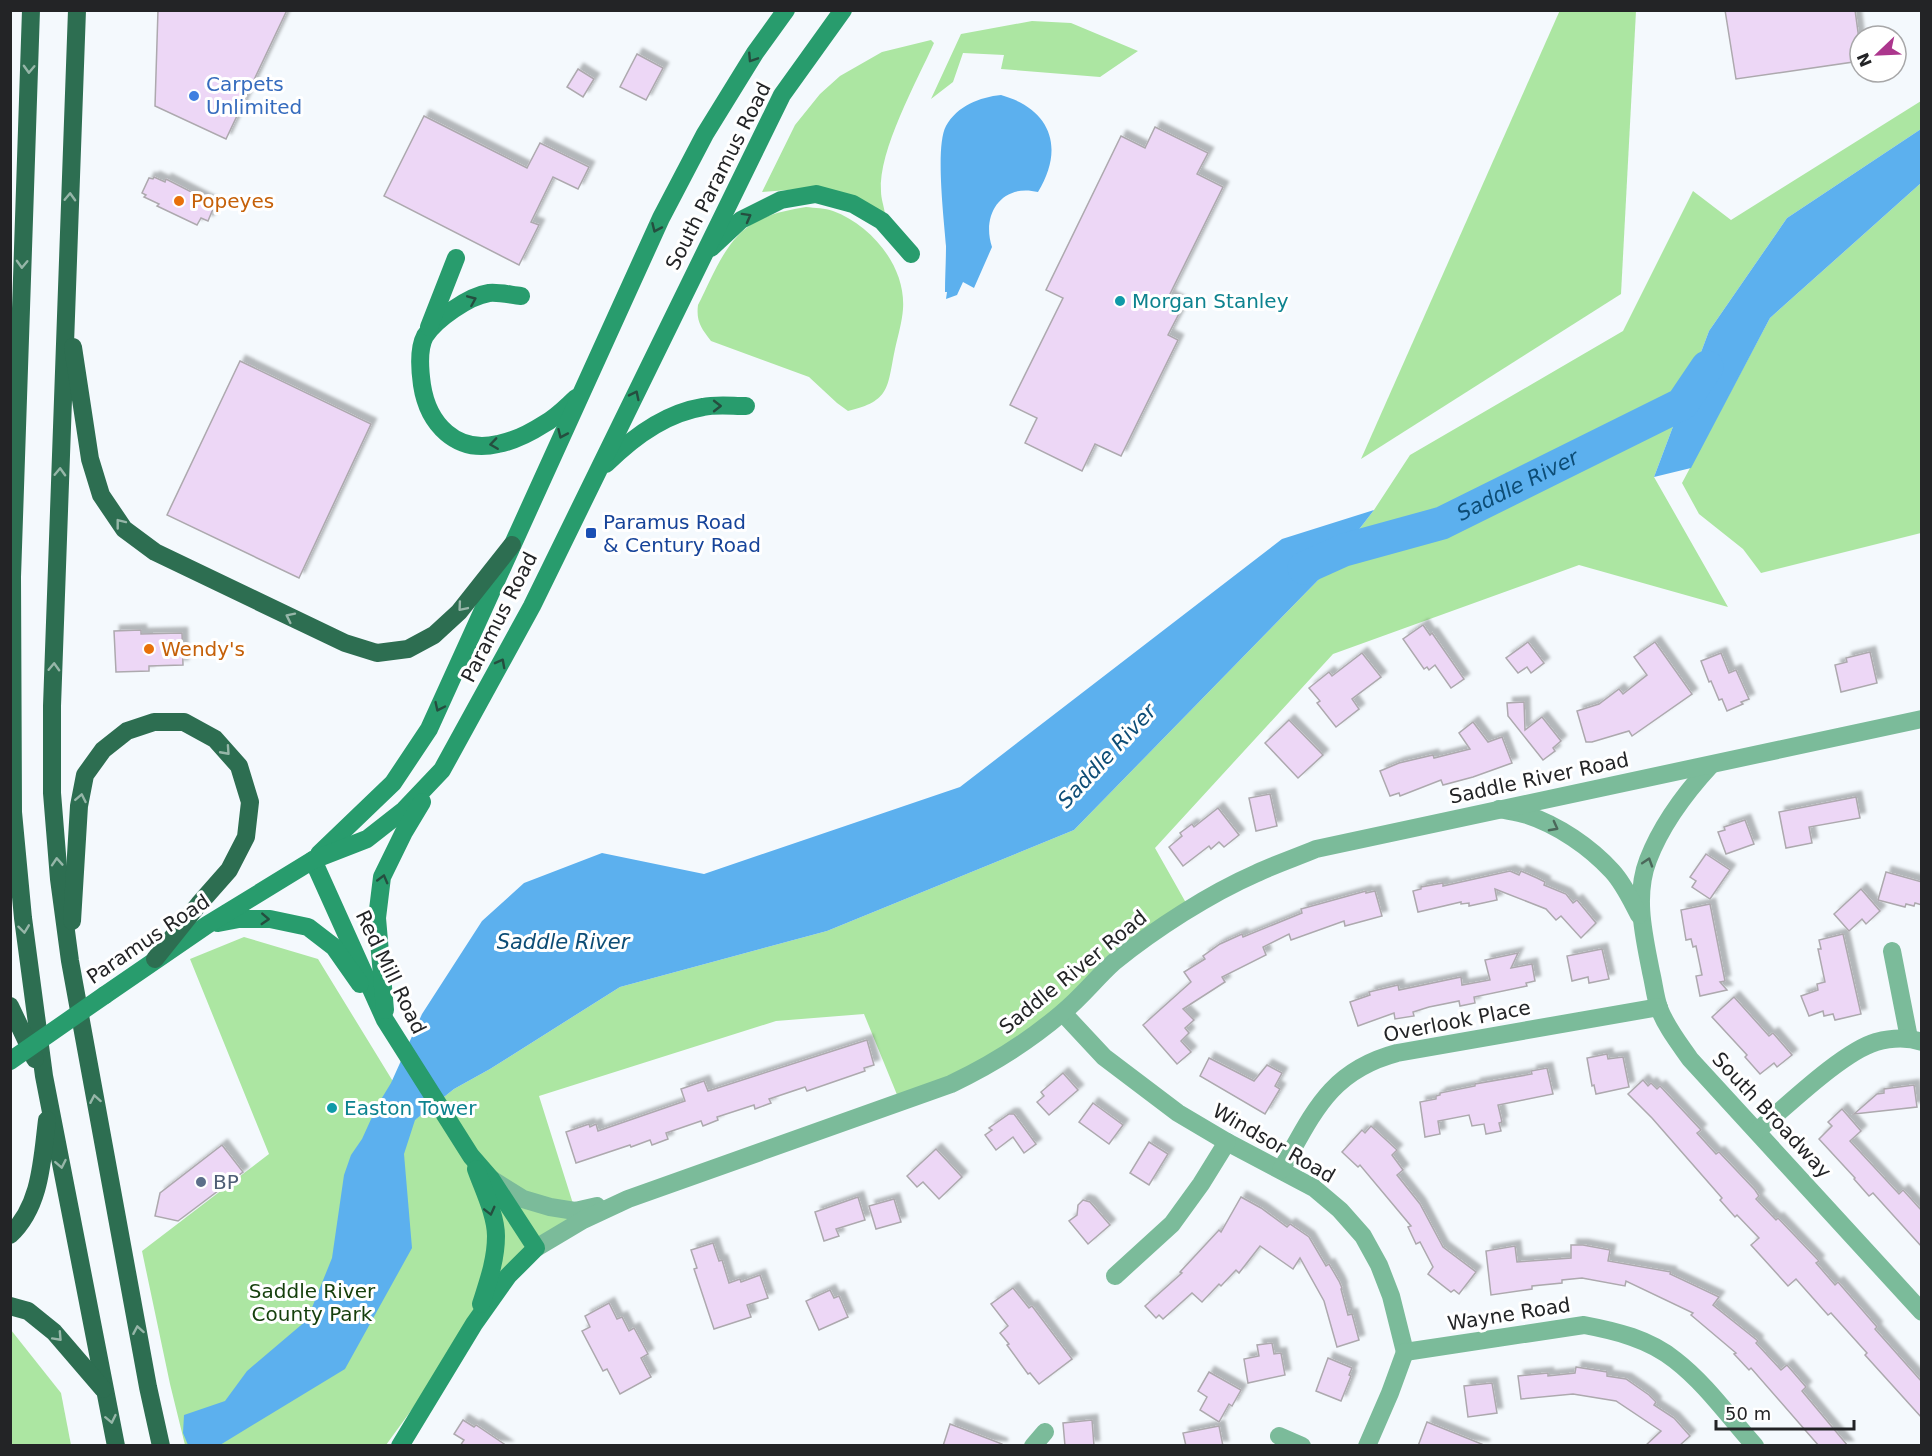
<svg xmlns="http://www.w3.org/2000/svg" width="1932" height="1456" viewBox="0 0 1932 1456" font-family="'DejaVu Sans',sans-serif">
<defs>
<filter id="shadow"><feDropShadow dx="5.5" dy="-5.5" stdDeviation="1.5" flood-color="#0004"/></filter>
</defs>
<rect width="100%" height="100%" fill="#f4f9fd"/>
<!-- green -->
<g fill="#ace6a2">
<path d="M1560,10L1636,11L1621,294L1361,459Z"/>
<path d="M1032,21L1071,23L1138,51L1100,77L1001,69L1004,55L963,53L953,82L931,99L961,34Z"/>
<path d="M931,40L934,43C917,81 878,151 881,191C881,199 884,206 885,214L814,188L762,192L795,125L820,94L840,76L882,52Z"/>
<path d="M1921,101V129L1787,218L1709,331L1654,477L1728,607L1579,565L1333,654L1155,848L1190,910L1009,1053L900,1102L864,1014L776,1021L539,1096L575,1210L628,1199L536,1248L474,1324L386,1445H185L170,1384L142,1251L269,1154L190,959L244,937L318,959L416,1119L454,1089L490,1069L620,987L827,931L1074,830L1327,571L1374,510L1410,455L1623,331L1693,191L1731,220Z"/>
<path d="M1921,183V533L1761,573L1743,549L1699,514L1682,483L1770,318Z"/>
<path d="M806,207C815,208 825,208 833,211C871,225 906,266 903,309C902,322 898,336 895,349C887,387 891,401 848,411L837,403L809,377L711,341C701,328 696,321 698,305C713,276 726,237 757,221C772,213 789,210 806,207Z"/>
<path d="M11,1330L61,1393L71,1445H11Z"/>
</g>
<!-- water -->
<g fill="#5cb0ee">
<path d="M1001,95C1051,109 1065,148 1038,192C1002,183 981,214 992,247L974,288L963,282L957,295L946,299L947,292H945C945,277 946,261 946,246C944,219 935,146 946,126C957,106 980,97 1001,95Z"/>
<path d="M1921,129V183L1770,318L1691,468L1654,477L1709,331L1787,218Z"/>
<path d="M1374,510L1327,571L1074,830L827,931L620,987L490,1069L454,1089L415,1120L404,1154L412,1248L345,1369L220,1445H188L183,1433L184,1415L225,1401L247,1371L307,1320L332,1258L344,1175L351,1155L362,1139L377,1106L391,1083L422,1014L482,921L524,883L602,853L704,874L960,787L1282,539Z"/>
</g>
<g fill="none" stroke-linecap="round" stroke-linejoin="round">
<!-- river -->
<path stroke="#5cb0ee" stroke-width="33" id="s1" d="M1304,568L1344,550L1442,523L1682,404L1707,367"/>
</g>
<!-- building -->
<g fill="#edd7f6" stroke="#ada9ae" stroke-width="1.5" filter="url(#shadow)">
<path d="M158,10H287L226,139L155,106Z"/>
<path d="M1725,10H1855L1860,47V61L1736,79Z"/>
<path d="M637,54L663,68L646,100L620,87Z"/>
<path d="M578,69L594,79L583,97L567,87Z"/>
<path d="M424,116L527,168L540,143L589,167L578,189L553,177L531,222L539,225L519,265L384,196Z"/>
<path d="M1155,127L1208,153L1197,174L1223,187L1169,296L1184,304L1168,335L1178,340L1121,456L1095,444L1082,471L1025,443L1037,418L1010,405L1063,298L1046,290L1121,136L1145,148Z"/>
<path d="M154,177L165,182L166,179L215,204L208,221L201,218L197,225L157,206L159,204L144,197L146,195L142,193L149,178L153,179Z"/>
<path d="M240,361L371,424L299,578L167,515Z"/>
<path d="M1423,625L1430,635L1432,633L1464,679L1451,688L1435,665L1429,670L1427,667L1424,669L1403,639Z"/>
<path d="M141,630V634L182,633L183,665L149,666V671L116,672L114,631Z"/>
<path d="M1528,642L1544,663L1531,673L1527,667L1518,673L1506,658Z"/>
<path d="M1655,642L1692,694L1632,736L1629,731L1592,742H1586L1577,711L1599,704L1619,689L1623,694L1647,675L1634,657Z"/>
<path d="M1870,652L1877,683L1841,692L1835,665L1847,662L1846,658Z"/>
<path d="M1362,653L1381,677L1352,699L1359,709L1336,727L1317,703L1320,701L1309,688L1329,672L1332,676Z"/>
<path d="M1721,653L1729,673L1736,670L1749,699L1741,702L1743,704L1727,711L1722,699L1719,700L1711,681L1709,682L1701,661Z"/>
<path d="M1524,702L1525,730L1542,717L1561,741L1553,748L1555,751L1543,760L1508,716L1507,703Z"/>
<path d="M1289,720L1323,755L1298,778L1265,743Z"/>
<path d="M1473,722L1488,742L1502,737L1512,763L1473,777L1443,785L1441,780L1400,796L1399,793L1390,796L1380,771L1399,763L1433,755L1434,758L1470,749L1459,733Z"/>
<path d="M1270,794L1277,826L1256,831L1249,798Z"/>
<path d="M1856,797L1860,818L1809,827L1812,843L1786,848L1779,812Z"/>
<path d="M1218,808L1239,835L1224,847L1219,842L1211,849L1209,846L1183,866L1169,847L1182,836L1180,833L1192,824L1194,827Z"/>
<path d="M1745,820L1754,844L1726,854L1718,832L1725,830L1724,827Z"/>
<path d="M1706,854L1730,870L1710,899L1692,887L1696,881L1690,877Z"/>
<path d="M1510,871L1519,875L1521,871L1537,878L1545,882L1544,885L1566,894L1573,903L1577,900L1596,923L1581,938L1561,916L1556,920L1546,909L1495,889L1497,900L1469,906V903L1461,904V902L1418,912L1413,891L1421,889V887L1443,883V886Z"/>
<path d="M1886,872L1922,882V905L1915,903L1914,906L1906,904L1905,907L1878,900Z"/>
<path d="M1861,889L1880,911L1866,924L1862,919L1849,931L1834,914Z"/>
<path d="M1366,891V893L1375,891L1382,916L1345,926L1344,921L1291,940L1289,934L1263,947L1266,955L1222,977L1225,982L1183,1009L1194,1020L1185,1028L1189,1033L1181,1041L1191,1052L1177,1064L1143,1025L1191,982L1184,972L1205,959L1203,956L1220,944L1242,934L1243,937L1302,913L1301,909Z"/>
<path d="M1710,904L1725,981L1720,982L1727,990L1700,996L1696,976L1702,975L1696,946L1693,947L1691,939L1686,940L1681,910Z"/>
<path d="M1843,934L1861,1014L1835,1020L1833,1014L1824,1016L1823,1011L1809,1016L1801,996L1818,990L1817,984L1825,982L1818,949H1821L1819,940Z"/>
<path d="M1602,949L1609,979L1589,983L1588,977L1572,981L1567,956Z"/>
<path d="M1518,953L1511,968L1532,964L1535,981L1526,983L1527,986L1474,997L1475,1003L1460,1006L1459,1001L1429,1007L1413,1012L1414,1016L1395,1019L1394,1013L1358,1026L1350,1002L1370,995L1369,992L1398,985L1399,990L1461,977L1462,985L1490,980L1485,960Z"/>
<path d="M1734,997L1769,1036L1773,1033L1792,1055L1777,1067L1774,1063L1760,1074L1745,1057L1747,1055L1712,1017Z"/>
<path d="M867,1040L874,1065L864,1068L865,1071L807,1091L805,1087L769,1099L771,1103L755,1109L754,1105L717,1117L718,1120L703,1126L701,1121L666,1133L668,1139L652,1145L650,1140L631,1147L630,1145L576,1163L566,1132L589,1124L590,1127L596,1124L598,1131L685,1101L681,1089L704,1081L708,1091Z"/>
<path d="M1607,1054L1608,1059L1623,1057L1629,1087L1596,1094L1594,1085L1592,1086L1587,1058Z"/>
<path d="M1209,1058L1254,1081L1267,1065L1282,1073L1275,1086L1280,1089L1265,1114L1200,1076Z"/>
<path d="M1547,1068L1553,1094L1498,1105L1502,1122L1499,1123L1501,1131L1486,1134L1484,1124L1472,1126L1469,1115L1438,1121L1440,1134L1425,1137L1420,1102L1436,1099V1096L1440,1095V1093L1475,1086V1084L1532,1074L1531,1071Z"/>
<path d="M1063,1073L1078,1090L1049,1115L1037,1102L1044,1096L1041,1092Z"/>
<path d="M1643,1080L1648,1086L1651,1083L1657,1089L1660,1086L1701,1130L1697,1133L1716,1154L1719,1152L1755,1190L1759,1196L1756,1199L1776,1220L1778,1218L1819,1261L1816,1263L1835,1285L1838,1282L1877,1327L1875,1329L1922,1382V1418L1865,1355L1867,1353L1831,1313L1828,1315L1796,1279L1788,1286L1751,1245L1759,1238L1737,1215L1735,1217L1720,1200L1722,1198L1652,1118L1628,1094Z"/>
<path d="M1914,1085L1917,1107L1854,1114L1877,1094L1884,1093V1089Z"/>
<path d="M1093,1103L1123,1125L1109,1144L1079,1122Z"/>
<path d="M1842,1109L1861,1131L1850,1141L1899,1194L1903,1190L1922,1211V1247L1873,1193L1869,1196L1854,1179L1855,1178L1819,1139L1832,1126L1828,1122Z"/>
<path d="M1009,1114H1014L1036,1144L1024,1153L1013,1137L996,1150L985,1135L992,1130L989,1128Z"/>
<path d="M1371,1126L1397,1150L1392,1155L1403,1170L1397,1175L1420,1204L1443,1247L1476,1272L1459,1294L1454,1290L1451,1292L1428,1274L1433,1267L1420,1242L1416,1244L1408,1227L1411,1226L1360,1165L1358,1167L1342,1152L1362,1130L1365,1133Z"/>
<path d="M1149,1142L1168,1154L1149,1185L1130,1173Z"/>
<path d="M222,1145L243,1172L178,1221L155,1216L160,1193Z"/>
<path d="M936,1149L962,1177L939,1199L923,1182L917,1187L907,1176Z"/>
<path d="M858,1197L865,1220L836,1229L839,1236L824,1241L815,1212Z"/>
<path d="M1241,1197L1261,1208L1287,1227L1290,1224L1309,1237L1326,1266L1329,1264L1339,1281L1342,1288L1341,1289L1348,1315L1352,1314L1359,1340L1337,1347L1324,1301L1300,1258L1293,1269L1260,1246L1239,1273L1236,1270L1221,1286L1219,1284L1202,1302L1192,1293L1163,1319L1159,1315L1156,1318L1145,1306L1182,1273L1180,1272L1219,1230L1221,1232Z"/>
<path d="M894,1199L901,1222L876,1229L869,1206Z"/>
<path d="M1083,1200L1090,1202L1110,1225L1088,1244L1069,1221L1077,1215L1078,1205Z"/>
<path d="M713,1243L719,1261L722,1260L729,1283L740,1279L741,1282L760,1275L768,1298L747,1305L751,1317L714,1329L694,1269L697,1268L691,1250Z"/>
<path d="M1571,1245H1583L1610,1250L1608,1261L1671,1272L1670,1274L1719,1297L1713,1305L1758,1341L1756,1343L1781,1370L1787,1365L1806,1387L1802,1391L1848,1446H1819L1751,1368L1749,1370L1734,1354L1736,1353L1691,1315L1693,1313L1626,1281L1625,1286L1582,1278L1562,1280V1283L1532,1286V1289L1491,1295L1486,1251L1515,1246L1517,1262L1571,1258Z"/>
<path d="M1013,1288L1029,1308L1032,1306L1072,1359L1039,1384L1030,1373L1028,1374L1007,1345L1009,1344L1000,1333L1008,1326L991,1304Z"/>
<path d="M830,1290L834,1298L839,1296L848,1317L819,1330L806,1301Z"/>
<path d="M609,1303L617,1319L622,1317L629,1331L634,1328L648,1354L641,1358L651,1377L620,1394L607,1369L603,1371L582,1331L590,1327L585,1316Z"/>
<path d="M1272,1343L1274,1354L1281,1353L1285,1375L1248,1383L1244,1359L1259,1356L1257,1345Z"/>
<path d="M1328,1358L1352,1368L1349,1375L1351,1376L1341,1401L1316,1391Z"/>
<path d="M1576,1367L1607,1372V1376L1626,1379L1649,1395L1656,1402L1654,1405L1674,1418L1690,1436L1679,1446H1645L1661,1431L1616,1401L1573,1394L1521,1399L1518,1376L1548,1373V1376L1575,1373Z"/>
<path d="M1209,1372L1241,1390L1232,1406L1229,1404L1219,1422L1200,1410L1207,1397L1198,1391Z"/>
<path d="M1492,1383L1497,1413L1468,1417L1464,1386Z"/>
<path d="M463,1420L474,1427L476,1425L507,1446H460L464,1440L454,1434Z"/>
<path d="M1092,1420L1094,1446H1065L1063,1423Z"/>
<path d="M1427,1422L1484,1445V1446H1418Z"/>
<path d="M950,1424L1002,1444V1446H943Z"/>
<path d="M1219,1426L1223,1446H1186L1183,1433Z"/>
</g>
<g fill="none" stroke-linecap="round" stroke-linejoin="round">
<!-- minor -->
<g stroke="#7bbb9a" stroke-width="18">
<path d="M1711,765C1687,791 1661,826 1648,860C1634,896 1644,936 1651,972C1654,984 1655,997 1659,1008C1666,1027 1679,1043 1690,1059L1922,1312"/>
<path d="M1499,809C1508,811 1518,812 1527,815C1558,825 1590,847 1612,871C1624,884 1631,900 1639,915"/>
<path d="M1892,951L1909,1038"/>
<path d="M1063,1013L1104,1057L1178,1113L1227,1142L1314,1188L1340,1210L1363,1236L1379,1265L1391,1296L1405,1352"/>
<path d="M1757,1131C1786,1107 1842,1052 1876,1042C1891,1038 1907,1037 1922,1042"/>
<path d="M1281,1170C1313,1114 1329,1071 1397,1053L1659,1007"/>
<path d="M1115,1276L1172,1224L1201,1184L1227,1142"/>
<path d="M1405,1352L1584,1325C1616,1331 1649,1339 1675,1360C1706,1384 1729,1417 1755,1446"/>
<path d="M1279,1436L1302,1446"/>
<path d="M1033,1446L1045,1432"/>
<path d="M1367,1446L1390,1393L1405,1352"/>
</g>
<!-- tertiary -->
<g stroke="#7bbb9a" stroke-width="18">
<path d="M491,1179L523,1199L550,1207L575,1211L597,1206"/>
<path d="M536,1248L583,1220L628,1199L951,1084C991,1065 1028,1042 1062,1013C1081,998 1096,978 1114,962C1155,929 1209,894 1257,873C1276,864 1297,857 1316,849L1922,719"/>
</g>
<!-- secondary -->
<g stroke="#289c6d" stroke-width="18">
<path d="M711,248L741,220L781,200L816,194L853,204L882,221L911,254"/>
<path d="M521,296C511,295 499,292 489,293C469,296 436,319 425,336C418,349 420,371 422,385C428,424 456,454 498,444C514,441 530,433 544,424C556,418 566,407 576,398"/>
<path d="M429,327L456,258"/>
<path d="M606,464C632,438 666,413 703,407C716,404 732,406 746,406"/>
<path d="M319,854L393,783L429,729L661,218L705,134L755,53L786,10"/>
<path d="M313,860L385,1020L471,1156L491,1179L536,1248L508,1276L474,1324L400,1446"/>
<path d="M218,923L239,919H270L308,927L334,947L360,984"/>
<path d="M105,995L207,925L313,860L367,839L404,810L442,770L532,606L782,95L843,10"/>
<path d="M385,1010L377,918L382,877L404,832L422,802"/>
<path d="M476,1169C483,1189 496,1215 496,1236C496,1260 488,1282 481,1304"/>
</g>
<!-- trunk -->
<g stroke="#2d6e51" stroke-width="18">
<path d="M31,10L12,577L13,812L23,918L44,1076L116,1446"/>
<path d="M77,10L52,706V793L59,879L70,961L148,1387L161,1446"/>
<path d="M73,347L90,459L101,495L124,529L155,552L345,643L377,653L408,649L434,635L459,612L512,545"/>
<path d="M72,921L79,806L85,775L103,750L127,731L154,722H184L215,739L239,766L250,802L246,837L229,870L199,904L155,959"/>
<path d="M10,1006L35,1059"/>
<path d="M10,1235C41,1206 42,1160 47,1120"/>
<path d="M10,1306L28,1311L54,1332L103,1389"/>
</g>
<!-- secondary-bridge -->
<path stroke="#289c6d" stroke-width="18" d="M10,1061L105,995"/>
</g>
<!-- one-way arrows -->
<defs><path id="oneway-chevron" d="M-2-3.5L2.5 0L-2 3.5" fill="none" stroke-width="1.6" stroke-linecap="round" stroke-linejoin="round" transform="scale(1.5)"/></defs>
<g stroke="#254e3f">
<use href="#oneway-chevron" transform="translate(752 58) rotate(123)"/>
<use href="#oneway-chevron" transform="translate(747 217) rotate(-29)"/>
<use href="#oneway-chevron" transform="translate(656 228) rotate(114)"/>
<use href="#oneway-chevron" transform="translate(472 300) rotate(-23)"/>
<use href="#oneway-chevron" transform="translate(635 395) rotate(-64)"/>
<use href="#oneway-chevron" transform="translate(717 406)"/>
<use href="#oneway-chevron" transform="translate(562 434) rotate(114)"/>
<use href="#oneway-chevron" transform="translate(494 444) rotate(172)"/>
<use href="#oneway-chevron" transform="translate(501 663) rotate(-62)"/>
<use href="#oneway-chevron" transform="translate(439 707) rotate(115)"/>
<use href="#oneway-chevron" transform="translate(383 879) rotate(-75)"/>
<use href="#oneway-chevron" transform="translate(265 919) rotate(3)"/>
<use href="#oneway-chevron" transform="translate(490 1211) rotate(76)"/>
</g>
<g stroke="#96b6a8">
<use href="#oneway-chevron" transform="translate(29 69) rotate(92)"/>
<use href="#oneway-chevron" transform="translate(70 197) rotate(-88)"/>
<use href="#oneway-chevron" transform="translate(22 264) rotate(92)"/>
<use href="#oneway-chevron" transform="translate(60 472) rotate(-88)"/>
<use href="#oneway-chevron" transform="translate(120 523) rotate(-128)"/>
<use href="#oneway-chevron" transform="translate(462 607) rotate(130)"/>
<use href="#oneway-chevron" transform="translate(290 617) rotate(-154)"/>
<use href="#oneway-chevron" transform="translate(54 667) rotate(-88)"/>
<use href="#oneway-chevron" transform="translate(226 751) rotate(48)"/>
<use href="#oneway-chevron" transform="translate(81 798) rotate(-79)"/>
<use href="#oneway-chevron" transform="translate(57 862) rotate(-94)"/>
<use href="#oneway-chevron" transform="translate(24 929) rotate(83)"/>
<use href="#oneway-chevron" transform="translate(95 1099) rotate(-100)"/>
<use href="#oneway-chevron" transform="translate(61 1164) rotate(79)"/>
<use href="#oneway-chevron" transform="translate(138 1330) rotate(-100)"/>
<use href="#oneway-chevron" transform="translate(58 1337) rotate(47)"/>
<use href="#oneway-chevron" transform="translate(111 1419) rotate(78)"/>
</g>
<g stroke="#4b685a">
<use href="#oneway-chevron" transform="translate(1554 827) rotate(28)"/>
<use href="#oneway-chevron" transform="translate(1648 862) rotate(-72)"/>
</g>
<!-- markers -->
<circle fill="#3f7fe0" stroke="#fff" stroke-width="2" cx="194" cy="96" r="6"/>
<g fill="#e8710a" stroke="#fff" stroke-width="2">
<circle cx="179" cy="201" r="6"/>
<circle cx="149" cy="649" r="6"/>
</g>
<g fill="#0f9aa8" stroke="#fff" stroke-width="2">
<circle cx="1120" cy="301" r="6"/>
<circle cx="332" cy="1108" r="6"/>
</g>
<rect fill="#1a4fb4" stroke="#fff" stroke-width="2" x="585" y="527" width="12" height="12" rx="3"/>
<circle fill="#5c6f8a" stroke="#fff" stroke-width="2" cx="201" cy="1182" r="6"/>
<g text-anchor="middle" stroke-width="6" stroke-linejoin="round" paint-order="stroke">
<!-- shop labels -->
<g font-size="20" fill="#366cbe" stroke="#fff" text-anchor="start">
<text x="206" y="91">Carpets<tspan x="206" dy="23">Unlimited</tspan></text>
</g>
<!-- street labels -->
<g font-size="20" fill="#232426" stroke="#fff">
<text transform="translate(718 176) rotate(-63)" y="7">South Paramus Road</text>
<text transform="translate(499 617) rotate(-63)" y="7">Paramus Road</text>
<text transform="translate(1539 778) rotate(-12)" y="7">Saddle River Road</text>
<text transform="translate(148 939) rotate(-34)" y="7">Paramus Road</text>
<text transform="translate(391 972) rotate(64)" y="7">Red Mill Road</text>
<text transform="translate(1073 972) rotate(-39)" y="7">Saddle River Road</text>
<text transform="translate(1457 1021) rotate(-11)" y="7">Overlook Place</text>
<text transform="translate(1772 1115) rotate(47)" y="7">South Broadway</text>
<text transform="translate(1274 1143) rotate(30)" y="7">Windsor Road</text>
<text transform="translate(1509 1314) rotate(-9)" y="7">Wayne Road</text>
</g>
<!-- food labels -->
<g font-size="20" fill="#c56008" stroke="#fff" text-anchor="start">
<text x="191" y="208">Popeyes</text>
<text x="161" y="656">Wendy's</text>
</g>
<!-- culture labels -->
<g font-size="20" fill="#0d838f" stroke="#fff" text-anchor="start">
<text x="1132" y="308">Morgan Stanley</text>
<text x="344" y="1115">Easton Tower</text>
</g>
<!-- transit labels -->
<g font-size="20" fill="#164399" stroke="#fff" text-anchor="start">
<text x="603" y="529">Paramus Road<tspan x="603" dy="23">&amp; Century Road</tspan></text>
</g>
<!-- service labels -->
<g font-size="20" fill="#4e5e75" stroke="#fff" text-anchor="start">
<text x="213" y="1189">BP</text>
</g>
<!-- park labels -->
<g font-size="20" fill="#153f0c" stroke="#fff">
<text x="312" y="1298">Saddle River<tspan x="312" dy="23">County Park</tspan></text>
</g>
<!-- water labels -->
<g font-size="21" font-style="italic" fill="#0d4d76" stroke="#fff">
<text dy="7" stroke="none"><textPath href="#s1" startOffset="230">Saddle River</textPath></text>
<text transform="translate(1107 756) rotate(-47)" y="7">Saddle River</text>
<text x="563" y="949">Saddle River</text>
</g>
</g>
<!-- border -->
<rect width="1932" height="1456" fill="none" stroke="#232426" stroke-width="24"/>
<!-- north arrow -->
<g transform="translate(1878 54) rotate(247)"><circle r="28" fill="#ffffff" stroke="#a7a7a8" stroke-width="1.5"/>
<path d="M0-4.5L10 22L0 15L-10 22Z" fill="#ac368d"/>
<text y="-9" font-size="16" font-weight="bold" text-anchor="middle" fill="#232426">N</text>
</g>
<!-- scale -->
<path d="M1716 1420v9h138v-9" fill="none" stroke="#232426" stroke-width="3"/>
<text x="1725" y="1420" font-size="18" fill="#232426" stroke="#ffffff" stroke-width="4.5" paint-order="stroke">50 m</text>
</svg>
